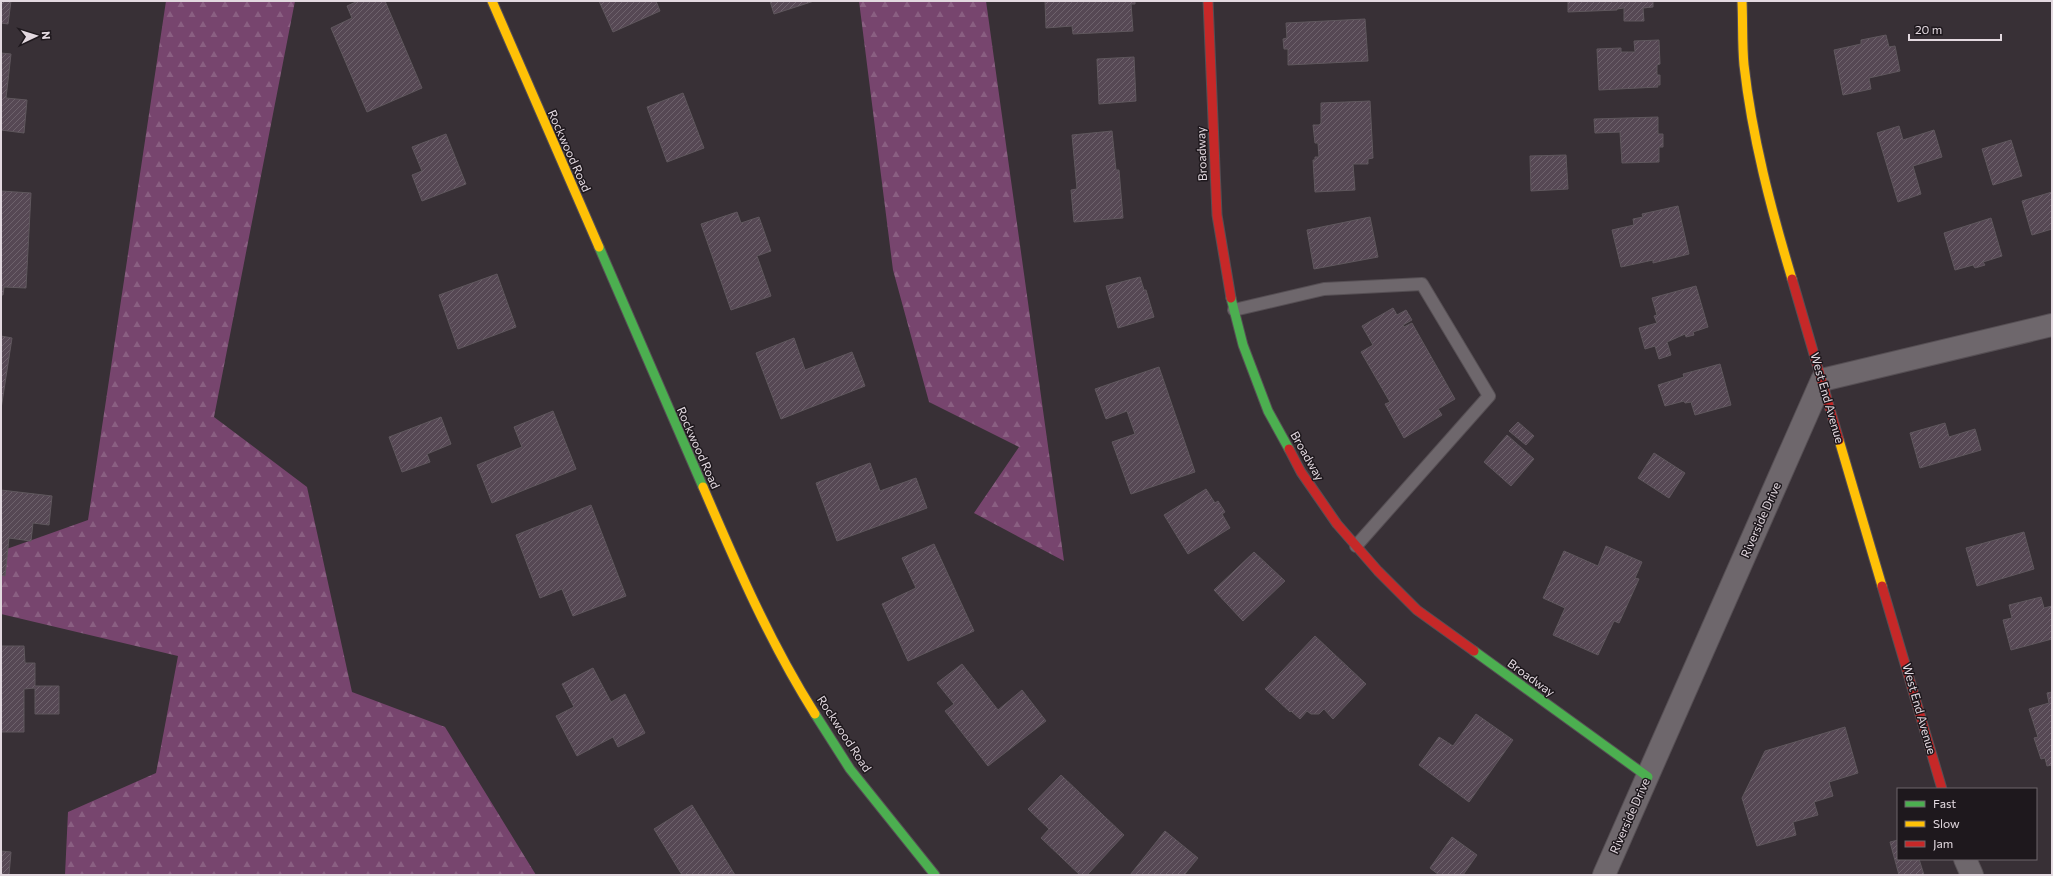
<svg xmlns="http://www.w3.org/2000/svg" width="2053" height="876" viewBox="0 0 2053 876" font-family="Commissioner,sans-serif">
<defs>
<pattern id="forest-firs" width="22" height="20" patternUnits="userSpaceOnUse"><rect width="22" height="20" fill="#77456e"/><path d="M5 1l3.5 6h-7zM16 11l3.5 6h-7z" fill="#8a5f82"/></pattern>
<pattern id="building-hatch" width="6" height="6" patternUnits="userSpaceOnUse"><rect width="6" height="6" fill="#564854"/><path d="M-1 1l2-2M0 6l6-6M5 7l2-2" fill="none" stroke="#6e626c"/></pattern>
</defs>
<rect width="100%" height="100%" fill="#383036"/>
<!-- forest -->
<g fill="url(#forest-firs)">
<path d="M166,1H295L214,417L307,487L352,692L445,727L536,875H65L68,812L156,773L178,656L1,614V551L88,520Z"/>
<path d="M859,1H986L1064,561L974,513L1019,447L929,402L893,270Z"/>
</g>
<!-- building -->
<g fill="url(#building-hatch)" stroke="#5f575d">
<path d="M1,1H11L8,24L1,23Z"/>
<path d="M358,1H385L422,88L367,112L331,28L352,18L347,6Z"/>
<path d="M599,1H656L660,11L613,32Z"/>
<path d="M770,1H814L774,14Z"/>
<path d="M1045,1H1135V4H1131L1133,31L1073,34L1072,26L1046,28Z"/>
<path d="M1568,1H1653V7L1643,8L1644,21H1624V8L1617,9V10L1568,12Z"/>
<path d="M1365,19L1368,61L1288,65V49H1284L1283,39L1287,38L1286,23Z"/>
<path d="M1886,35L1889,47L1895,46L1900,71L1869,78L1871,89L1843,95L1834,50L1861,44V40Z"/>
<path d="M1659,40L1660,64L1657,65V75H1660V85H1657L1658,87L1599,90L1597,49L1621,48V52H1635L1634,41Z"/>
<path d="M1,53L11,54L6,98L27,100L24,133L1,130Z"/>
<path d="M1134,57L1136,101L1099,104L1097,59Z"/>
<path d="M683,93L704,148L667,162L647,107Z"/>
<path d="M1370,101L1373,158L1368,159V164H1353L1355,190L1315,192L1313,160H1315V157H1319L1318,143H1315L1313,125H1319L1321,123V103Z"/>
<path d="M1658,117V134H1663V147H1659V162L1622,163L1620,132L1595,133L1594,119Z"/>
<path d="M1899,126L1903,140L1934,130L1942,157L1913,166L1921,194L1898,202L1877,133Z"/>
<path d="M1112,131L1116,170H1119L1123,218L1074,222L1071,190L1077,189L1072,135Z"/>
<path d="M446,134L466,184L422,201L412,175L422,171L412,147Z"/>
<path d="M2011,140L2022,176L1993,185L1982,149Z"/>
<path d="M1566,155L1568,189L1531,191L1530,156Z"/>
<path d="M1,191L31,193L26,288L4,287L3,295H1Z"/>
<path d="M2052,192V229L2032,235L2022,201Z"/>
<path d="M1678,206L1689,254L1653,263V260L1621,267L1612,230L1634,225L1633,219L1643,217L1642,214Z"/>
<path d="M737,212L741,223L759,217L771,251L757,256L771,296L731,310L701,224Z"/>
<path d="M1370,217L1378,257L1314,269L1307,230Z"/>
<path d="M1991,218L2002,256L1983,262L1985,265L1975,268L1973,265L1955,270L1944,233Z"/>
<path d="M497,274L516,327L458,349L439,295Z"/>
<path d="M1140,277L1144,290H1146L1154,317L1118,328L1106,286Z"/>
<path d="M1696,286L1708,327L1693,332L1694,335L1686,337L1685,334L1667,342L1671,355L1659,359L1655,346L1645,349L1639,328L1657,323L1654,316L1657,315L1652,298Z"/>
<path d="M1393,308L1397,315L1406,310L1412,320L1403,325L1404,327L1412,323L1455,399L1438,409L1442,415L1404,438L1385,404L1390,402L1361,352L1373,345L1362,326Z"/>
<path d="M1,336L12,338L1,409Z"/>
<path d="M794,338L805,370L852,352L865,386L781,419L756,353Z"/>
<path d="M1720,364L1731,405L1695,415L1691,402L1685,403L1684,401L1665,406L1658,385L1684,377L1683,374Z"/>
<path d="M1159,367L1195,472L1131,494L1112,442L1135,434L1127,411L1106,419L1095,389Z"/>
<path d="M553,411L576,469L492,503L477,465L522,447L514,427Z"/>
<path d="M441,417L451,444L427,454L430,462L402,472L389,437Z"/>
<path d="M1518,422L1534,436L1526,445L1509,431Z"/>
<path d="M1945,423L1949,437L1975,429L1981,450L1920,468L1910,433Z"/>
<path d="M1507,435L1534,459L1511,486L1484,462Z"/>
<path d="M1654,453L1685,473L1669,498L1638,478Z"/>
<path d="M870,463L880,491L916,478L927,508L837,541L816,483Z"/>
<path d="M1206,489L1215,503L1218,501L1225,512L1222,514L1230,528L1188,554L1164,515Z"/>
<path d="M1,490L52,496L49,525L33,523L31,541L9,538L5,576L1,575Z"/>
<path d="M591,505L626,596L573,616L562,589L540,598L516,535Z"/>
<path d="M2024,532L2034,569L1977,586L1966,548Z"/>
<path d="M934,544L974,631L908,661L882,604L916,588L902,558Z"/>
<path d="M1606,546L1642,562L1635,578L1639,579L1619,623L1614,621L1598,655L1553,635L1565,608L1543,598L1564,551L1598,566Z"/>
<path d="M1254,552L1285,581L1243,621L1214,590Z"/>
<path d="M2041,597L2044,608L2052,606V639L2011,650L2003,620L2012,618L2009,605Z"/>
<path d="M1315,636L1366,684L1333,719L1324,709L1319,714H1311L1307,711L1300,719L1291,711L1290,712L1265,689Z"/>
<path d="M1,646H24L25,663H35V686H59V714H35V688L24,689V732H1Z"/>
<path d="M962,664L998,710L1022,690L1046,721L988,766L945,711L954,704L937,683Z"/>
<path d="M593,668L611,702L625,694L645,733L618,747L613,737L577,756L556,716L574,707L562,684Z"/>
<path d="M2052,692V765L2047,766L2045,758L2041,759L2034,738L2038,737L2029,709L2049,703L2047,693Z"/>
<path d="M1476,714L1513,740L1469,802L1419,765L1439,737L1453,746Z"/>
<path d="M1845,727L1858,773L1829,782L1833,796L1814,802L1818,815L1793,822L1796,835L1757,846L1742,798L1765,751Z"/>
<path d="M1061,775L1124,835L1087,875H1080L1041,838L1049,829L1028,809Z"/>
<path d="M692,805L735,875H682L654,829Z"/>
<path d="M1165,831L1198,858L1184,875H1130Z"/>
<path d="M1452,837L1477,855L1463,875H1439L1430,868Z"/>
<path d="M1898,840V859H1919L1924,875H1899L1890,842Z"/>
<path d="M1,851L11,852L9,875H1Z"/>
</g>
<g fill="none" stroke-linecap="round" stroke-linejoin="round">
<!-- lane casing -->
<g stroke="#564f54" stroke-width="14">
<path id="lane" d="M1234,310L1324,289L1422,284L1489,396L1356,546"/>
</g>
<!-- street casing -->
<g stroke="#564f54" stroke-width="24">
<g id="street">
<path d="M1965,859L1972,875"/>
<path d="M1604,875L1822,380L2052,325"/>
</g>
</g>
<!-- fast casing -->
<g stroke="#564f54" stroke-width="11">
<g id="fast">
<path d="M599,247L703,487"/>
<path d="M1231,298L1243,345L1268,411L1289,449"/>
<path d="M1474,651L1648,777"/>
<path d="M815,714L850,769L935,875"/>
</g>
</g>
<!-- slow casing -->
<g stroke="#564f54" stroke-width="11">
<g id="slow">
<path d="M492,1L599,247"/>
<path d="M1742,1C1743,22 1742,44 1744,65C1752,137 1771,209 1792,279"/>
<path d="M1839,440L1882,586"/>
<path d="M703,487C736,564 770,643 815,714"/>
</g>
</g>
<!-- jam casing -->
<g stroke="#564f54" stroke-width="11">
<g id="jam">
<path d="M1208,1L1217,215L1231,298"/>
<path d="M1792,279L1839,440"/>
<path d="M1289,449L1301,472L1337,524L1378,571L1417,610L1474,651"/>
<path d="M1882,586L1942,789"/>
</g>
</g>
<!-- lane -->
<use href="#lane" stroke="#6e676c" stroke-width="12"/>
<!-- street -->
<use href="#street" stroke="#6e676c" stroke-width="22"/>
<!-- fast -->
<use href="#fast" stroke="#4caf50" stroke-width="9"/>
<!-- slow -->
<use href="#slow" stroke="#ffc107" stroke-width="9"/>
<!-- jam -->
<use href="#jam" stroke="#c62828" stroke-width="9"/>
</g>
<g text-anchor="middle" stroke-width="3" stroke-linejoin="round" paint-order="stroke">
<!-- street labels -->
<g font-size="12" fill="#e3d9e0" stroke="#1e181d">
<text transform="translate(569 151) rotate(66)" y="4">Rockwood Road</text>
<text transform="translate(1202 154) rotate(-92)" y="4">Broadway</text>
<text transform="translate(1827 398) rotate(74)" y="4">West End Avenue</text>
<text transform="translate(698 448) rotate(66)" y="4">Rockwood Road</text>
<text transform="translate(1307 456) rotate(60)" y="4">Broadway</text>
<text transform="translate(1761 520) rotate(-66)" y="4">Riverside Drive</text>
<text transform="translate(1531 678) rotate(36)" y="4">Broadway</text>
<text transform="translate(1919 709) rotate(74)" y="4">West End Avenue</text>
<text transform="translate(844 734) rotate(57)" y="4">Rockwood Road</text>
<text transform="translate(1630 816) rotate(-66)" y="4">Riverside Drive</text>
</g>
</g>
<!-- border -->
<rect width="2053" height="876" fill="none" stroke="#e3d9e0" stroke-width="4"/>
<!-- legend -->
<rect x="1897" y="788" width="140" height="72" fill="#1e181d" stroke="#6d656b"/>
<rect x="1905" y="801" width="20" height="6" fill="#4caf50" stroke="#6d656b"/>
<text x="1933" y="808" font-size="12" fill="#e3d9e0">Fast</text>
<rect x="1905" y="821" width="20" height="6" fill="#ffc107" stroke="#6d656b"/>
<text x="1933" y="828" font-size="12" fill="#e3d9e0">Slow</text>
<rect x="1905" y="841" width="20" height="6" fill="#c62828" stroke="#6d656b"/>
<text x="1933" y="848" font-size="12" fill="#e3d9e0">Jam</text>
<!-- north arrow -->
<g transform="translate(36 36) rotate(86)" stroke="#1e181d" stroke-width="3" paint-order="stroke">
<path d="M0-3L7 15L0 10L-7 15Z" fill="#e3d9e0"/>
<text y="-6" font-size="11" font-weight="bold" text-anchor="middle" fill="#e3d9e0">N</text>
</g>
<!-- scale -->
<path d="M1909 34v6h92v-6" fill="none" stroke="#e3d9e0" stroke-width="2"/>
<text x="1915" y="34" font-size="12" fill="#e3d9e0" stroke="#1e181d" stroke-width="3" paint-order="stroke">20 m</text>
</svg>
